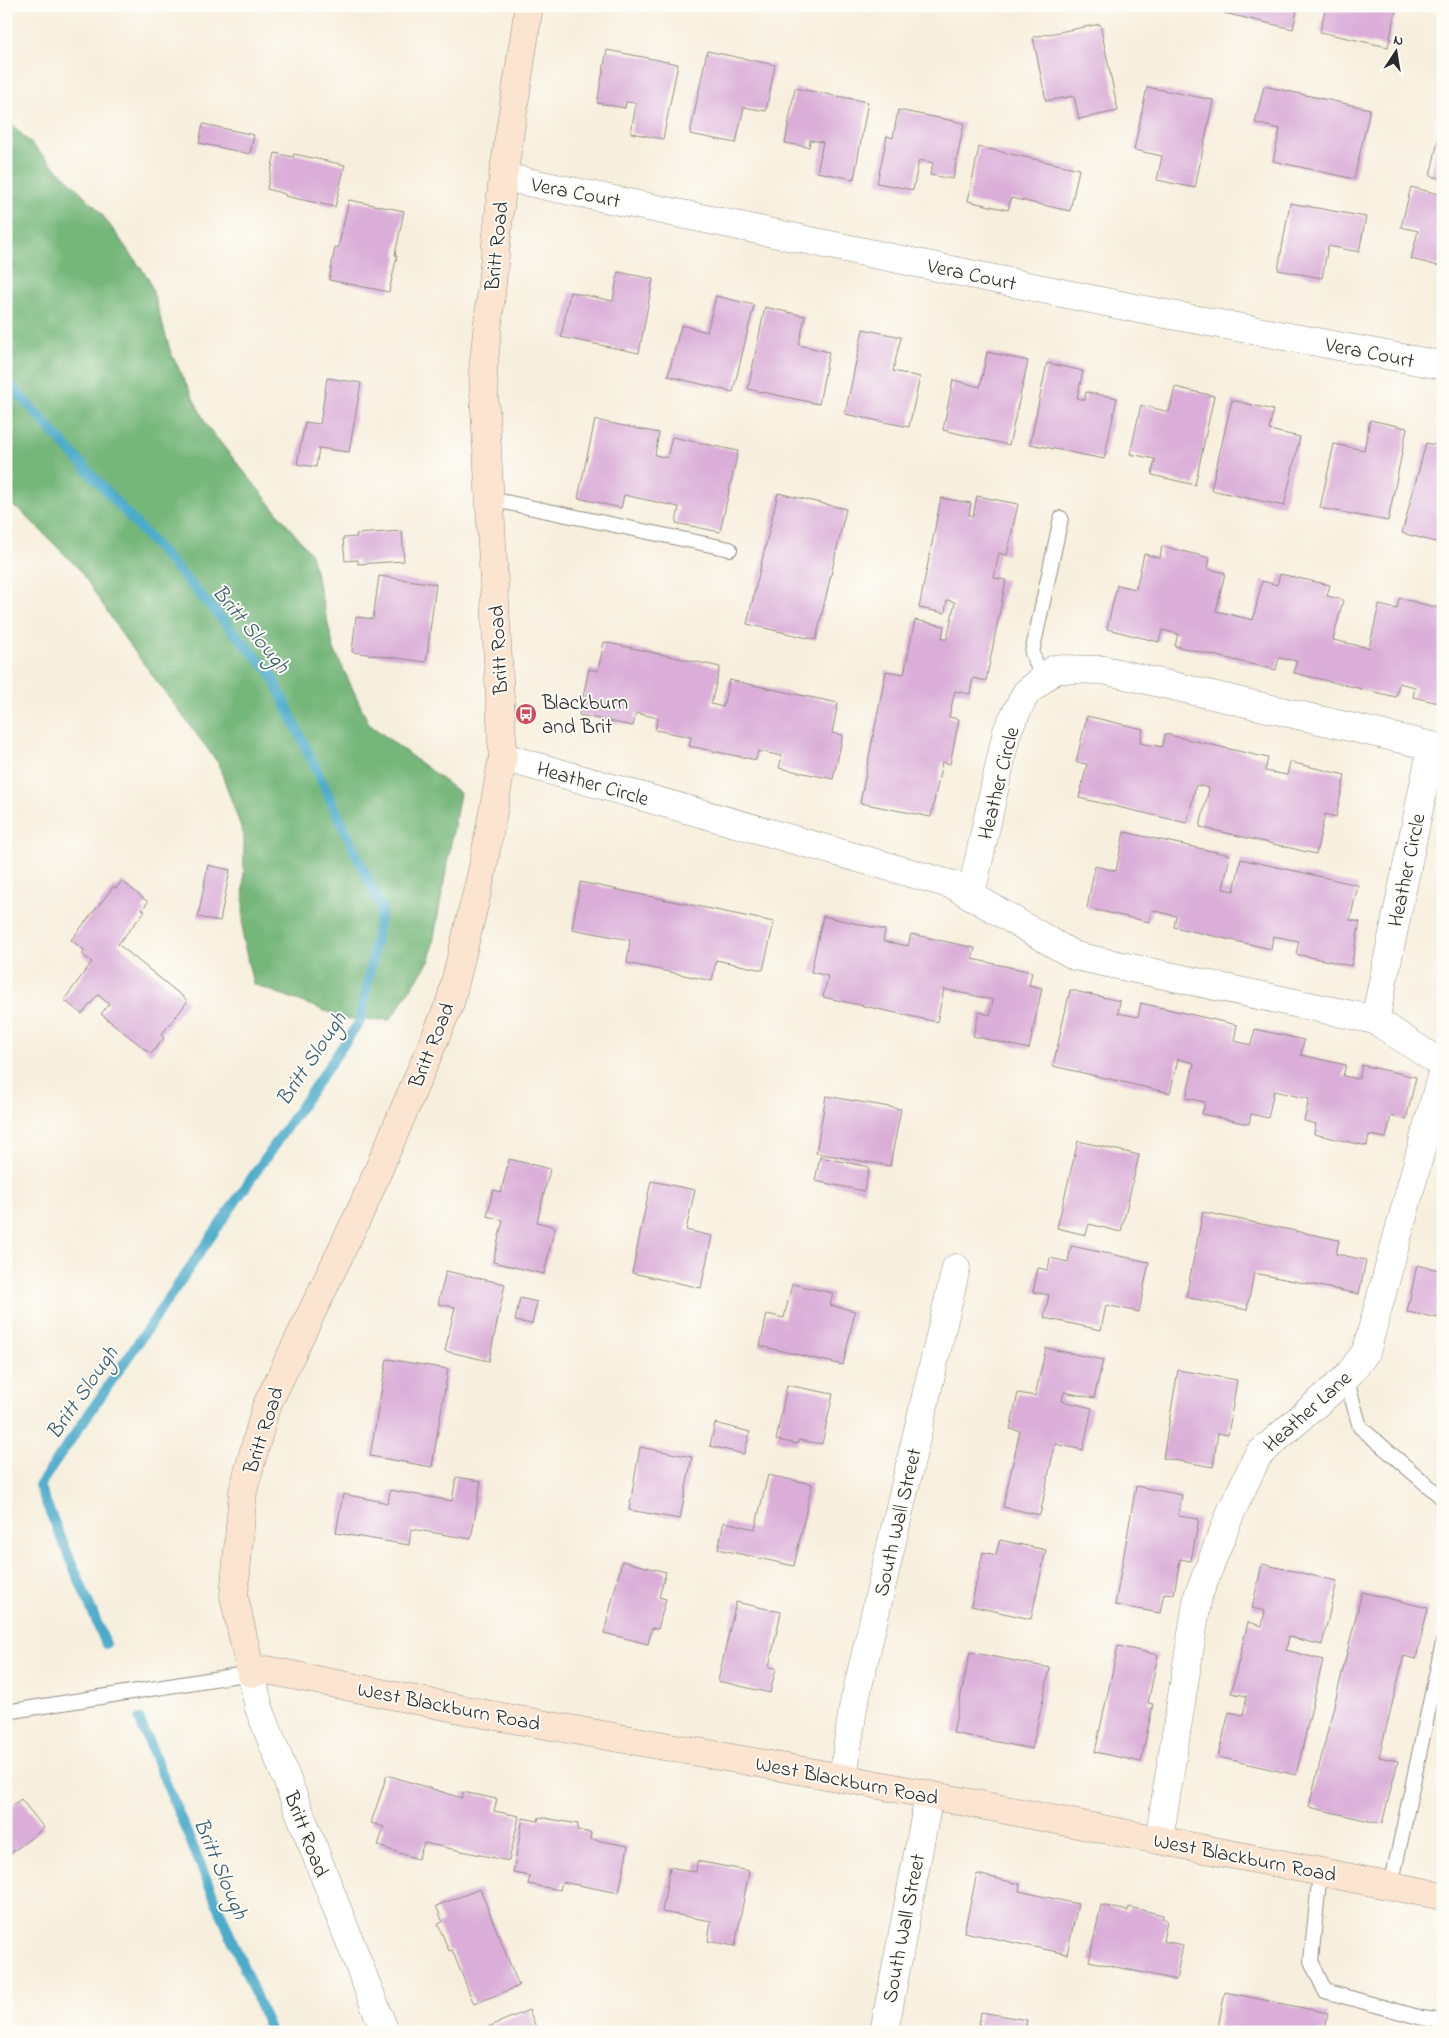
<svg xmlns="http://www.w3.org/2000/svg" width="1449" height="2038" viewBox="0 0 1449 2038" font-family="'Indie Flower',sans-serif">
<rect width="100%" height="100%" fill="#fdfcf7"/>
<filter id="ink" filterUnits="userSpaceOnUse"><feTurbulence type="fractalNoise" baseFrequency=".02" numOctaves="2"/><feDisplacementMap in="SourceGraphic" scale="10" xChannelSelector="R" yChannelSelector="G"/><feConvolveMatrix kernelMatrix="1 2 1 2 8 2 1 2 1" color-interpolation-filters="sRGB"/></filter>
<filter id="wash" filterUnits="userSpaceOnUse"><feTurbulence type="fractalNoise" baseFrequency=".0096" numOctaves="4" result="noise"/><feDisplacementMap in="SourceGraphic" scale="20" xChannelSelector="R" yChannelSelector="G"/><feGaussianBlur stdDeviation="1.12" result="paint"/><feColorMatrix in="noise" values="0 0 0 0 0 0 0 0 0 0 0 0 0 0 0 0 0 1.4 0 .05"/><feComposite in="paint" operator="in"/></filter>
<g filter="url(#wash)">
<rect width="100%" height="100%" fill="#f7efdd"/>
<!-- forest -->
<path fill="#74b679" stroke="#507052" d="M6,119L98,209L149,279L171,353L207,426L311,554L334,649L369,724L460,793L430,960L390,1020L347,1019L253,984L243,940L244,836L218,763L123,636L80,570L22,512L6,502Z"/>
<g fill="none" stroke-linecap="round" stroke-linejoin="round">
<!-- stream -->
<g stroke="#4babca" stroke-width="10">
<path d="M6,380L270,672L382,908L360,1021L39,1486L106,1644"/>
<path d="M139,1719L271,2032"/>
</g>
</g>
<g id="blocks">
<!-- building -->
<g fill="#daaed8">
<path d="M1226,6H1298L1293,29L1224,13Z"/>
<path d="M1326,6H1397L1388,47L1320,32Z"/>
<path d="M1100,24L1118,111L1079,119L1074,96L1046,101L1033,37Z"/>
<path d="M607,50L678,64L663,139L631,133L636,103L626,102L625,108L597,103Z"/>
<path d="M707,51L775,65L766,111L744,107L736,143L690,134Z"/>
<path d="M1264,86L1370,109L1354,179L1273,161L1280,129L1255,123Z"/>
<path d="M1147,87L1213,100L1195,188L1157,180L1162,156L1134,150Z"/>
<path d="M795,88L868,102L854,179L817,172L823,142L810,140L809,147L785,143Z"/>
<path d="M898,110L964,123L953,179L930,175L933,163L919,160L913,190L877,183L887,136L893,138Z"/>
<path d="M1442,123H1443V179L1430,176Z"/>
<path d="M203,124L254,135L250,154L199,143Z"/>
<path d="M979,147L1079,169L1070,211L1011,198L1008,210L968,201Z"/>
<path d="M275,153L293,157L294,154L345,165L335,207L285,196V194L267,189Z"/>
<path d="M1411,187L1443,195V267L1411,259L1418,231L1401,227Z"/>
<path d="M349,200L404,211L395,255L397,256L389,292L329,280L335,247L338,248Z"/>
<path d="M1290,203L1366,217L1359,252L1328,246L1322,278L1278,270Z"/>
<path d="M618,272L653,279L639,353L561,337L570,292L613,301Z"/>
<path d="M716,296L754,305L733,392L668,376L681,325L707,332Z"/>
<path d="M765,307L805,316L799,345L829,352L819,404L748,389Z"/>
<path d="M863,329L901,337L893,371L920,377L909,427L845,414Z"/>
<path d="M987,352L1028,361L1009,445L943,430L953,380L980,387Z"/>
<path d="M1047,363L1083,371L1077,398L1085,400L1086,392L1117,398L1104,459L1030,444Z"/>
<path d="M327,378L361,383L349,452L319,448L316,467L297,464L305,422L320,424Z"/>
<path d="M1175,387L1214,396L1195,485L1152,475L1155,459L1130,454L1141,405L1169,412Z"/>
<path d="M1232,400L1273,410L1269,430L1300,437L1284,506L1211,490Z"/>
<path d="M595,420L659,433L655,455L667,458L672,437L738,451L720,532L676,523L679,507L624,495L621,508L578,498Z"/>
<path d="M1370,420L1407,428L1388,521L1320,508L1334,444L1364,450Z"/>
<path d="M1426,443L1443,447V544L1402,533Z"/>
<path d="M778,493L846,509L816,640L747,624Z"/>
<path d="M977,496L1018,504L1007,555L999,553L994,578L1006,580L986,681L973,678L970,694L955,691L949,717L959,719L950,764L942,762L931,817L860,803L886,671L904,674L915,620L944,626L942,639H947L955,602L947,600L945,613L919,608L941,498L971,503L969,515L973,516Z"/>
<path d="M402,531L404,561L358,564V560L345,561L343,538L357,537L356,534Z"/>
<path d="M1162,546L1210,558L1208,569L1225,573L1216,611L1253,620L1262,581L1277,585L1280,574L1330,585L1327,596L1343,600L1333,640L1369,648L1379,605L1397,609L1399,598L1443,609V704L1413,697L1415,687L1399,683L1396,697L1294,673L1297,661L1279,658L1276,670L1175,646L1178,634L1162,630L1159,642L1107,629L1117,585L1136,589L1144,554L1160,558Z"/>
<path d="M379,576L436,584L426,662L352,652L356,617L373,619Z"/>
<path d="M604,642L720,667L711,704L723,707L729,680L838,703L832,733L843,735L833,779L779,768L782,756L758,751L756,760L689,746L691,737L655,730L658,718L636,713L633,726L579,715L589,669L598,671Z"/>
<path d="M1087,716L1143,729L1140,743L1162,747L1165,734L1268,758L1265,771L1287,775L1290,762L1345,775L1336,817L1325,814L1316,854L1200,827L1209,788L1196,785L1187,823L1079,798L1087,764L1076,762Z"/>
<path d="M1124,832L1230,855L1223,889L1234,891L1241,859L1358,885L1350,920L1360,922L1351,966L1296,954L1299,941L1273,936L1271,949L1174,927L1176,916L1152,910L1149,922L1087,908L1095,866L1116,871Z"/>
<path d="M208,865L230,870L220,921L198,917Z"/>
<path d="M122,881L148,902L142,909L145,911L118,944L188,1001L161,1035L164,1038L151,1054L101,1014L109,1004L98,995L82,1014L64,1000L92,962L82,954L85,951L71,940L114,886L116,888Z"/>
<path d="M580,882L774,922L763,970L716,960L712,981L627,963L630,940L572,929Z"/>
<path d="M823,916L885,930L883,941L908,946L911,934L975,948L972,959L1032,972L1029,985L1042,988L1029,1049L973,1036L979,1012L990,1015L993,1000L944,989L937,1022L823,997L828,976L811,972Z"/>
<path d="M1070,990L1120,1001L1118,1013L1138,1017L1141,1003L1237,1025L1234,1041L1251,1045L1255,1029L1304,1040L1301,1055L1346,1065L1343,1076L1359,1079L1362,1065L1416,1077L1406,1120L1391,1116L1386,1138L1369,1135L1367,1146L1314,1134L1316,1124L1304,1121L1309,1099L1274,1091L1268,1118L1251,1114L1249,1124L1202,1114L1205,1102L1186,1098L1194,1063L1178,1059L1170,1093L1053,1066Z"/>
<path d="M826,1096L901,1109L890,1166L816,1153Z"/>
<path d="M1078,1141L1139,1155L1121,1232L1089,1224L1086,1235L1057,1228Z"/>
<path d="M820,1157L869,1167L864,1191L815,1181Z"/>
<path d="M509,1159L550,1169L537,1222L555,1227L544,1274L493,1262L503,1220L487,1216L493,1190L501,1192Z"/>
<path d="M651,1181L695,1190L686,1230L712,1236L701,1288L632,1273Z"/>
<path d="M1203,1212L1339,1240L1336,1254L1366,1260L1359,1294L1254,1273L1247,1310L1186,1297Z"/>
<path d="M1071,1246L1149,1262L1139,1312L1106,1305L1101,1330L1044,1318L1049,1295L1033,1292L1038,1268L1048,1270L1050,1258L1068,1262Z"/>
<path d="M1417,1265L1443,1271V1319L1407,1312Z"/>
<path d="M446,1271L505,1284L489,1361L445,1351L455,1307L438,1304Z"/>
<path d="M792,1284L833,1293L830,1305L855,1311L843,1365L760,1346L767,1314L784,1318Z"/>
<path d="M520,1298L537,1302L532,1324L515,1321Z"/>
<path d="M1046,1348L1103,1360L1094,1398L1064,1392L1062,1401L1092,1408L1083,1450L1055,1444L1040,1515L1003,1507L1020,1431L1010,1429L1018,1393L1035,1396Z"/>
<path d="M387,1359L448,1369L432,1467L370,1456Z"/>
<path d="M1178,1370L1237,1380L1228,1435L1218,1433L1213,1467L1163,1458Z"/>
<path d="M787,1385L833,1394L822,1444L798,1440V1444L776,1440Z"/>
<path d="M715,1423L750,1432L744,1454L710,1446Z"/>
<path d="M640,1447L692,1457L680,1519L629,1510Z"/>
<path d="M768,1475L812,1484L794,1566L718,1549L724,1522L755,1529Z"/>
<path d="M456,1477L481,1481L471,1539L411,1529L409,1545L336,1533L343,1494L388,1503L390,1490L452,1501Z"/>
<path d="M1136,1486L1182,1495L1178,1516L1199,1519L1191,1561L1180,1559L1174,1594L1164,1593L1160,1613L1115,1605Z"/>
<path d="M1000,1540L1046,1550L1031,1619L971,1606L983,1552L996,1555Z"/>
<path d="M622,1561L666,1572L659,1597L666,1599L658,1629L652,1628L648,1644L604,1633Z"/>
<path d="M1262,1564L1337,1581L1322,1645L1289,1637L1286,1650L1323,1660L1296,1775L1218,1757L1229,1712L1243,1715L1247,1696L1231,1693L1248,1622L1262,1626L1265,1611L1252,1608Z"/>
<path d="M1362,1592L1428,1608L1416,1659L1404,1656L1379,1757L1398,1761L1382,1824L1309,1807Z"/>
<path d="M736,1602L781,1612L769,1667L776,1668L770,1693L718,1681Z"/>
<path d="M1118,1646L1158,1655L1148,1703L1153,1704L1141,1762L1095,1752Z"/>
<path d="M970,1652L1050,1668L1032,1749L953,1733Z"/>
<path d="M387,1775L462,1798L463,1792L497,1799L494,1811L519,1816L509,1861L424,1843L418,1859L378,1846L384,1827L371,1823Z"/>
<path d="M21,1799L44,1828L6,1857V1804L9,1808Z"/>
<path d="M539,1817L578,1824L577,1830L591,1833L590,1839L628,1846L619,1893L562,1882L560,1890L528,1884L530,1876L513,1873L523,1818L538,1821Z"/>
<path d="M697,1861L749,1871L735,1946L708,1941L711,1921L662,1912L670,1867L696,1872Z"/>
<path d="M977,1874L1020,1884L1019,1891L1078,1904L1067,1954L964,1932Z"/>
<path d="M480,1889L519,1986L474,2004L452,1950L449,1951L438,1924L443,1922L436,1906Z"/>
<path d="M1101,1905L1128,1911L1129,1907L1163,1915V1919L1167,1920L1163,1941L1183,1945L1176,1980L1089,1961Z"/>
<path d="M1225,1992L1328,2013L1325,2032H1217Z"/>
<path d="M529,2010L538,2032H484L483,2029Z"/>
<path d="M981,2012L1027,2020L1025,2032H978Z"/>
</g>
</g>
</g>
<g filter="url(#ink)">
<use href="#blocks" fill-opacity="0" stroke="#918d84" stroke-width="1"/>
<g fill="none" stroke-linecap="round" stroke-linejoin="round">
<!-- lane casing -->
<g stroke="#918d84" stroke-width="16">
<g id="lane">
<path d="M490,499L730,549"/>
<path d="M1043,679L1032,653L1061,518"/>
<path d="M1346,1378L1360,1427L1440,1496L1443,1502"/>
<path d="M6,1712L251,1673"/>
<path d="M1320,1872L1311,1961L1325,1991L1422,2018L1443,2021"/>
<path d="M1391,1886L1443,1642"/>
</g>
</g>
<!-- street casing -->
<g stroke="#918d84" stroke-width="29">
<g id="street">
<path d="M503,177L1139,309L1435,364L1443,362"/>
<path d="M503,757L953,885L1075,956L1375,1020L1432,746L1104,670L1055,669L1026,693L1007,731L971,895"/>
<path d="M1375,1020L1443,1065"/>
<path d="M251,1673L259,1708L385,2032"/>
<path d="M843,1778L853,1708L956,1268"/>
<path d="M1159,1840L1198,1596L1231,1512L1258,1455L1346,1378L1366,1352L1443,1069"/>
<path d="M884,2032L929,1796"/>
</g>
</g>
<!-- secondary casing -->
<g stroke="#918d84" stroke-width="29">
<path id="secondary" d="M529,6L503,177L483,371L503,757L482,872L450,1003L362,1208L266,1407L243,1491L234,1596L251,1673L267,1670L485,1714L843,1778L1443,1896"/>
</g>
<!-- lane -->
<use href="#lane" stroke="#fff" stroke-width="14"/>
<!-- street -->
<use href="#street" stroke="#fff" stroke-width="28"/>
<!-- secondary -->
<use href="#secondary" stroke="#fce5d0" stroke-width="28"/>
</g>
</g>
<!-- icons -->
<defs>
<g id="bus-disc" transform="scale(1.125)"><circle r="9.5" fill="#d1495b" stroke="#fdfcf7"/><path d="M-5-6H5V4H4V6H2V4H-2V6H-4V4H-5ZM-3.5-4V0h7V-4ZM-3.5 1.2v1.5H-2V1.2ZM2 1.2v1.5H3.5V1.2Z" fill="#fff"/></g>
</defs>
<g fill-rule="evenodd">
<use href="#bus-disc" x="526" y="714"/>
</g>
<g text-anchor="middle" stroke-width="4" stroke-linejoin="round" paint-order="stroke">
<!-- street labels -->
<g font-size="21" fill="#2b2b2b" stroke="#fdfcf7">
<text transform="translate(576 192) rotate(11)" y="7">Vera Court</text>
<text transform="translate(496 246) rotate(-84)" y="7">Britt Road</text>
<text transform="translate(972 274) rotate(12)" y="7">Vera Court</text>
<text transform="translate(1370 352) rotate(11)" y="7">Vera Court</text>
<text transform="translate(498 650) rotate(-93)" y="7">Britt Road</text>
<text transform="translate(593 783) rotate(16)" y="7">Heather Circle</text>
<text transform="translate(998 783) rotate(-76)" y="7">Heather Circle</text>
<text transform="translate(1406 870) rotate(-78)" y="7">Heather Circle</text>
<text transform="translate(431 1045) rotate(-68)" y="7">Britt Road</text>
<text transform="translate(1307 1411) rotate(-42)" y="7">Heather Lane</text>
<text transform="translate(263 1430) rotate(-72)" y="7">Britt Road</text>
<text transform="translate(897 1522) rotate(-77)" y="7">South Wall Street</text>
<text transform="translate(449 1706) rotate(11)" y="7">West Blackburn Road</text>
<text transform="translate(847 1780) rotate(11)" y="7">West Blackburn Road</text>
<text transform="translate(307 1834) rotate(69)" y="7">Britt Road</text>
<text transform="translate(1245 1857) rotate(11)" y="7">West Blackburn Road</text>
<text transform="translate(903 1928) rotate(-79)" y="7">South Wall Street</text>
</g>
<!-- poi labels -->
<g font-size="21" fill="#2b2b2b" stroke="#fdfcf7" text-anchor="start">
<text x="542" y="709">Blackburn<tspan x="542" dy="24">and Brit</tspan></text>
</g>
<!-- water labels -->
<g font-size="22" font-style="italic" fill="#385e6b" stroke="#fdfcf7">
<text transform="translate(252 628) rotate(50)" y="8">Britt Slough</text>
<text transform="translate(310 1058) rotate(-56)" y="8">Britt Slough</text>
<text transform="translate(81 1392) rotate(-55)" y="8">Britt Slough</text>
<text transform="translate(222 1868) rotate(67)" y="8">Britt Slough</text>
</g>
</g>
<!-- margin -->
<rect width="1449" height="2038" fill="none" stroke="#fdfcf7" stroke-width="25"/>
<!-- north arrow -->
<g transform="translate(1396 52) rotate(12)" stroke="#fdfcf7" stroke-width="4" paint-order="stroke">
<path d="M0-4L9 19L0 12L-9 19Z" fill="#2b2b2b"/>
<text y="-8" font-size="14" font-weight="bold" text-anchor="middle" fill="#2b2b2b">N</text>
</g>
</svg>
